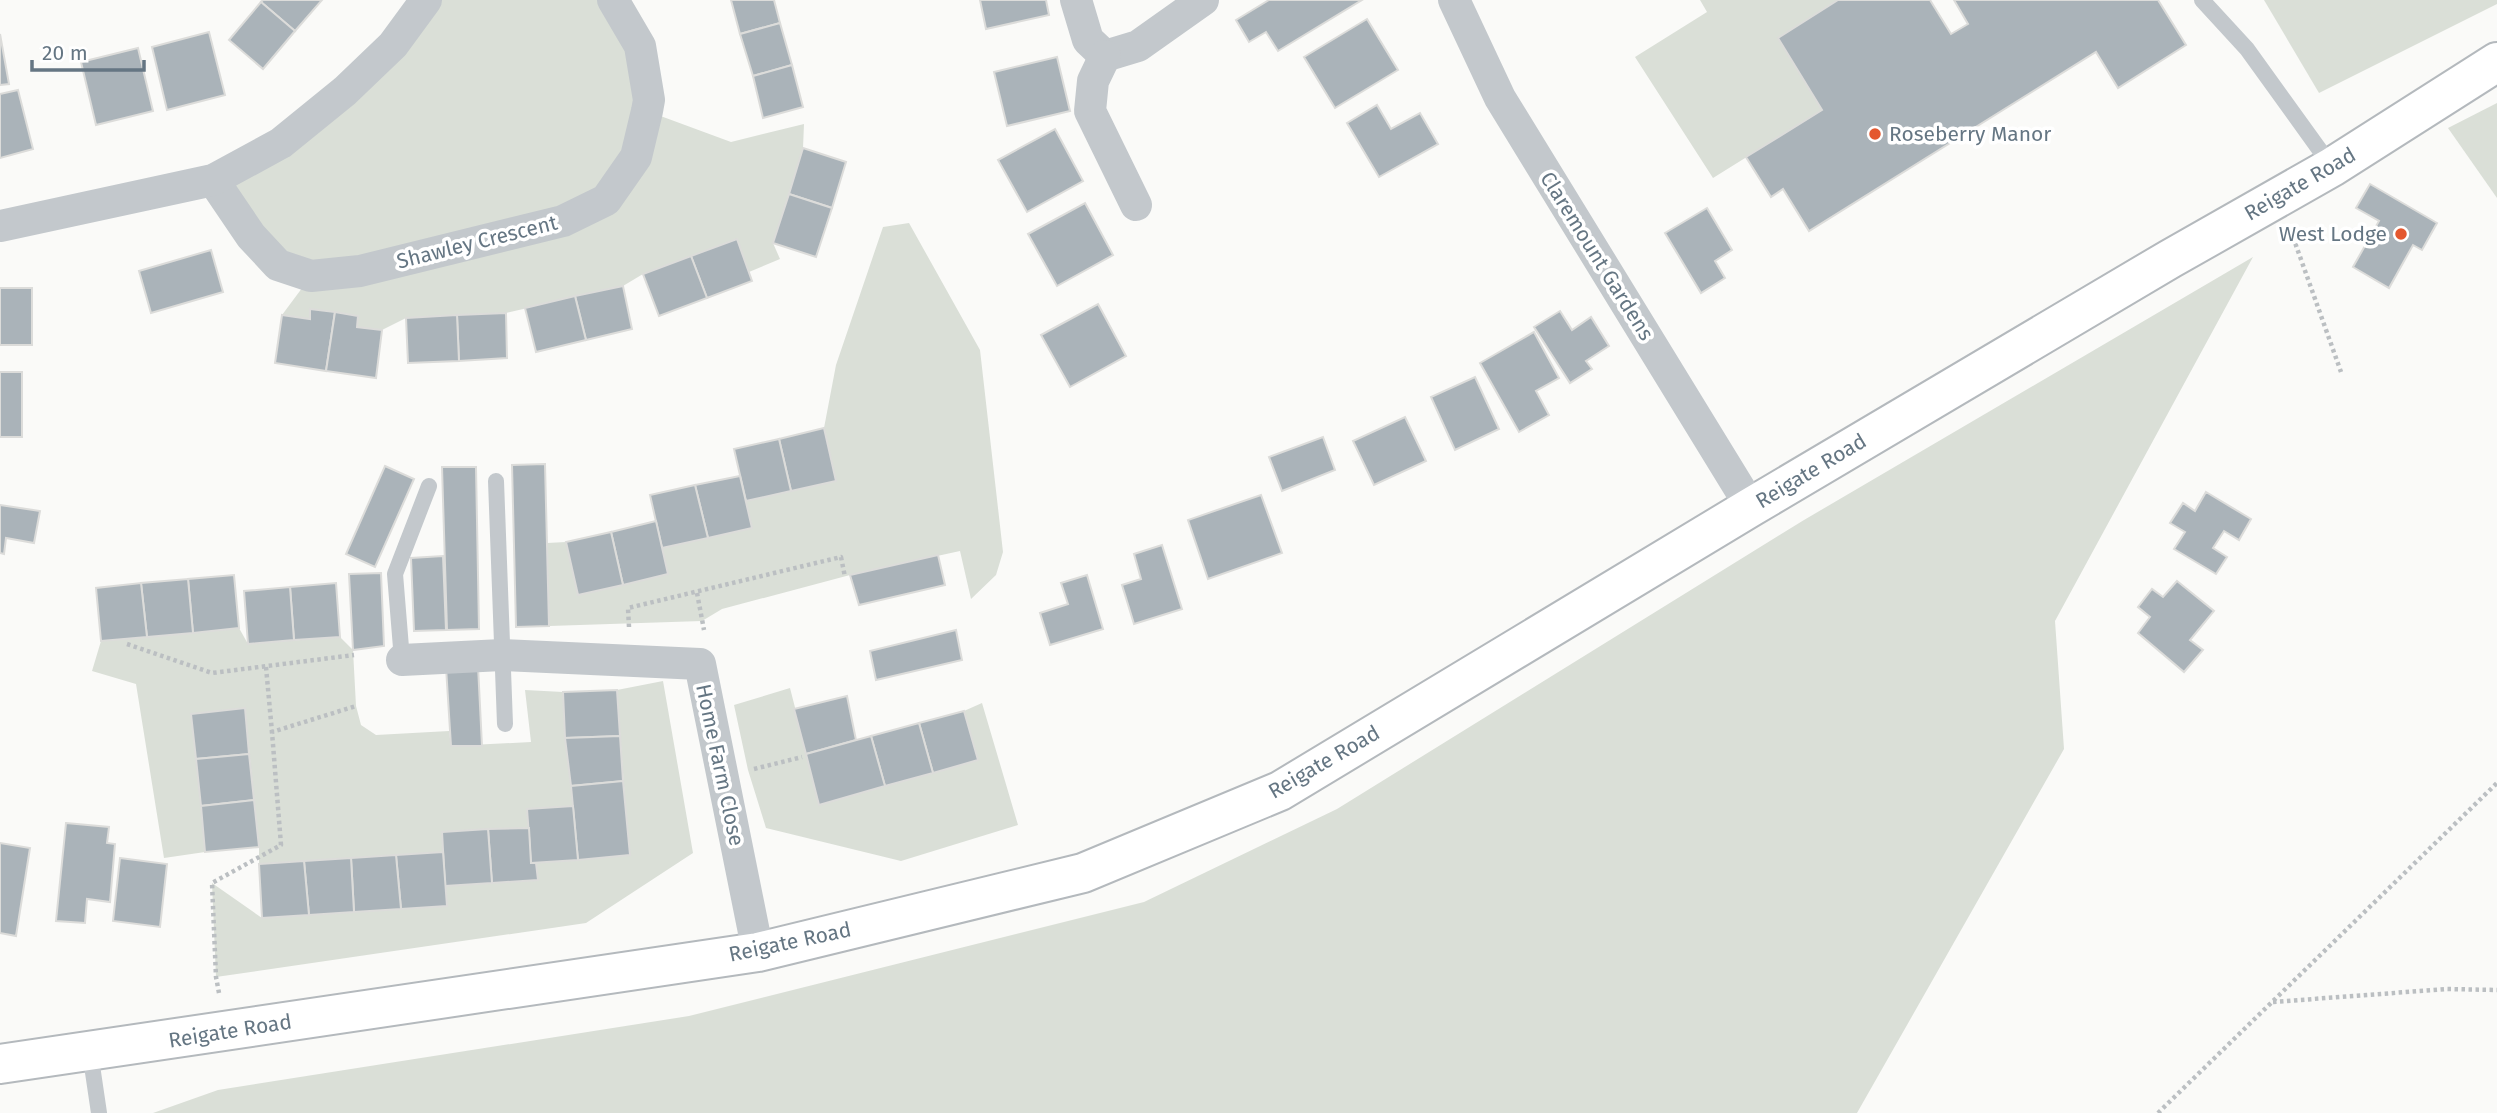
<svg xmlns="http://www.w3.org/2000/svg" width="2497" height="1113" viewBox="0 0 2497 1113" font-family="'Fira Sans',sans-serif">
<rect width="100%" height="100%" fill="#fafaf8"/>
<!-- green -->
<g fill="#dadfd7">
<path d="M426,0H613L647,111L731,142L804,124L803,148L773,243L780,259L749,272L736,239L643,274L623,286L506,313L406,318L382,330L357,327L358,316L311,309L310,319L282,315L311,276L213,180L281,143Z"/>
<path d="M1700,0H1838L1778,38L1822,110L1713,178L1635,57L1707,12Z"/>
<path d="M2264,0H2497V4L2319,93Z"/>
<path d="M2497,103V198L2448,128Z"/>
<path d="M909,223L980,350L1003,552L996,575L971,599L960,551L850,575L722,609L702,621L549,626L547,543L566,542L578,595L668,574L662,548L752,528L746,501L836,481L824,428L836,365L883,227Z"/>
<path d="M2253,257L2055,621L2064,749L1857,1113H153L218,1090L689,1016L1144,902L1337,809L1804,520Z"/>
<path d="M239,628L248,644L340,637L353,650L356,706L361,725L376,735L449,731L451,746L531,742L525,690L563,692L573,806L529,828L442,832L443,852L259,864V847L245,709L192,714L205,852L164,858L136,684L92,671L101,641Z"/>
<path d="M663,681L693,853L586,923L216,977L212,883L262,918L446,906L445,886L538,880L536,863L629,855L617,690Z"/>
<path d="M790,688L820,805L978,760L964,711L982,703L1018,825L901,861L766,828L748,770L734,705Z"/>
</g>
<!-- building -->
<g fill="#aab3b9" stroke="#dcdcda" stroke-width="2">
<path d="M263,0H322L295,31L261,2Z"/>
<path d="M731,0H774L780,23L740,34Z"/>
<path d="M980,0H1046L1049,15L986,29Z"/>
<path d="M1269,0H1362L1278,51L1266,32L1249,42L1236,20Z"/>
<path d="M1838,0H1930L1951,34L1968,24L1954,0H2158L2186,45L2118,88L2096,52L1809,231L1783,189L1771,197L1746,157L1822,110L1778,38Z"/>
<path d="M261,2L295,31L263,69L229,40Z"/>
<path d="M1367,19L1398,70L1335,108L1304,57Z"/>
<path d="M780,23L792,65L753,76L740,34Z"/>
<path d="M209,32L225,95L167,110L152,47Z"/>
<path d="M0,34L9,84L0,85Z"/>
<path d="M138,48L153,111L96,125L81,62Z"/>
<path d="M1057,57L1070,111L1007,126L994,72Z"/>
<path d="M792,65L803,107L763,118L753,76Z"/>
<path d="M18,90L33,149L0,158V94Z"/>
<path d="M1377,105L1391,129L1420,113L1438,144L1379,177L1347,123Z"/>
<path d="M1055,129L1083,181L1027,212L998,160Z"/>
<path d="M803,148L846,162L832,208L789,194Z"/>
<path d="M2370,184L2437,223L2422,250L2413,245L2389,288L2353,267L2379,221L2356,208Z"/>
<path d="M789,194L832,208L816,257L773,243Z"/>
<path d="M1085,203L1113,255L1057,286L1028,234Z"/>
<path d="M1707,208L1732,250L1715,261L1725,278L1701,293L1665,233Z"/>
<path d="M737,239L752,281L707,298L691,256Z"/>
<path d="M211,250L223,292L151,313L139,271Z"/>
<path d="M691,256L707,298L659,316L643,274Z"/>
<path d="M623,286L632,329L586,340L575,296Z"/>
<rect x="0" y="288" width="32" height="57"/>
<path d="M575,296L586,340L536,352L525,308Z"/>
<path d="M1098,304L1126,356L1070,387L1041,335Z"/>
<path d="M310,309L335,312L326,371L275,363L282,315L310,319Z"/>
<path d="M1560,311L1572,330L1591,317L1609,346L1586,361L1592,369L1570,383L1534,327Z"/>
<path d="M335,312L358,316L357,327L382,330L376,378L326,371Z"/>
<path d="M506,313L507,358L459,361L457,315Z"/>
<path d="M457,315L459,361L408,363L406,318Z"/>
<path d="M1534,332L1559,378L1536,391L1549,415L1519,432L1480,363Z"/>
<rect x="0" y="372" width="22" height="65"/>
<path d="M1475,377L1499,429L1455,450L1431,397Z"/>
<path d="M1405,417L1426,461L1374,485L1353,441Z"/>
<path d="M824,428L836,481L791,491L779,439Z"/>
<path d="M1323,437L1335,470L1282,491L1269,457Z"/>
<path d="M779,439L791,491L746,501L734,449Z"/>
<path d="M545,464L549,626L516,627L512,465Z"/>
<path d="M385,466L414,479L375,567L346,554Z"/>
<path d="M442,467H476L479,629L447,630Z"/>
<path d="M740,476L752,528L708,538L695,485Z"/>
<path d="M695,485L708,538L662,548L650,495Z"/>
<path d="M2206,492L2251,519L2239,540L2224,531L2213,548L2227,557L2216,574L2174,549L2185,532L2170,523L2183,503L2195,511Z"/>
<path d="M1261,495L1282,553L1208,579L1188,520Z"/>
<path d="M0,505L40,511L34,543L6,538L4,554L0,553Z"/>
<path d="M656,521L668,574L623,585L611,532Z"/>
<path d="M611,532L623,585L578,595L566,542Z"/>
<path d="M1162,545L1182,609L1134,624L1122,585L1141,579L1134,554Z"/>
<path d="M938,555L945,585L859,605L850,575Z"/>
<path d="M443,556L446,630L414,631L411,558Z"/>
<path d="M381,573L384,646L353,650L349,574Z"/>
<path d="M234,575L239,628L193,633L188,579Z"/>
<path d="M1087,575L1103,629L1050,645L1040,613L1068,604L1061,583Z"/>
<path d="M188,579L193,633L147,637L141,583Z"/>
<path d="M2177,581L2214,611L2190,640L2203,650L2184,672L2138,633L2150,617L2138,607L2152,589L2163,597Z"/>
<path d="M141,583L147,637L101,641L96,588Z"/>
<path d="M336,583L340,637L294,640L290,587Z"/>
<path d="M290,587L294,640L248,644L244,591Z"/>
<path d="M956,630L962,660L876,680L870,651Z"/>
<path d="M478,666L482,746H451L446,667Z"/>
<path d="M617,690L620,736L565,738L563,692Z"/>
<path d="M847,696L856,740L806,754L794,709Z"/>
<path d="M245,708L249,754L196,759L191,714Z"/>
<path d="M964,711L978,760L933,773L919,723Z"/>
<path d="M919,723L933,773L885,786L871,736Z"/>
<path d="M620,736L623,781L571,786L565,738Z"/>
<path d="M871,736L885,786L819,805L806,754Z"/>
<path d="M249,754L254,800L201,806L196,759Z"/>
<path d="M623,781L630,855L578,860L571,786Z"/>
<path d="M254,800L259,847L205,852L201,806Z"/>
<path d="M573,806L578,860L531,863L527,809Z"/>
<path d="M66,823L109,827L107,843L115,844L110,902L87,899L85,923L56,921Z"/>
<path d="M529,828L531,863H536L538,880L492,883L488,829Z"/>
<path d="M488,829L492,883L445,886L442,832Z"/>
<path d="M0,843L30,848L16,936L0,933Z"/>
<path d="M443,852L447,906L401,909L396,855Z"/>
<path d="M396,855L401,909L354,912L351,858Z"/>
<path d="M120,858L167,864L160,927L113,921Z"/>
<path d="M351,858L354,912L309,915L304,861Z"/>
<path d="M304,861L309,915L262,918L259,864Z"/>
</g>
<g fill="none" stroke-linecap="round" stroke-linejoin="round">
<!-- trunk casing -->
<g stroke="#b4b9bd" stroke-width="42">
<path id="trunk" d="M0,1064L758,952L1083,873L1280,791L1751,507L2170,259L2332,167L2497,62"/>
</g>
<!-- path -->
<g stroke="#bbbfc2" stroke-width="4.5" stroke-dasharray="3.5 3.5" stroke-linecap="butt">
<path d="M2293,237L2341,372"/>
<path d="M697,593L704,630"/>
<path d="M629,627L628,608L841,557L845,577"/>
<path d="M127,644L212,673L354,655"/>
<path d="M266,667L272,732"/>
<path d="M754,769L802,757"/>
<path d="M219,993L216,977L212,883L281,845L272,732L356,706"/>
<path d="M2273,1002L2447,989L2497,990"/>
<path d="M2158,1113L2497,783"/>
</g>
<!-- service -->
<g stroke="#c3c8cc" stroke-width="16">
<path d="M2202,0L2247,49L2332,167"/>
<path d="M496,481L505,724"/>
<path d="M402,660L395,574L429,486"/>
<path d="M90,1052L99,1113"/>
</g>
<!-- minor -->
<g stroke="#c3c8cc" stroke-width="32">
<path d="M1076,0L1088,40L1105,56L1138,46L1203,0"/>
<path d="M1454,0L1500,98L1751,507"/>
<path d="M1105,56L1093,81L1090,111L1136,205"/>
<path d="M213,180L251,236L278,265L311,276L360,271L563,221L606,200L636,157L647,111L649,100L640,46L613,0"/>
<path d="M0,226L213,180L281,143L345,91L393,45L426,0"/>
<path d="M402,660L502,655L700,664L758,952"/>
</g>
<!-- trunk -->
<use href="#trunk" stroke="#fff" stroke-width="38"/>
</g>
<!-- markers -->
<g fill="#e4572e" stroke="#fff" stroke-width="2.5">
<circle cx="1875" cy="134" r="7"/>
<circle cx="2401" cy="234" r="7"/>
</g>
<g text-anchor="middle" stroke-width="7" stroke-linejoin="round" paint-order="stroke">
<!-- poi labels -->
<g font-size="21" fill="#657683" stroke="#fff" text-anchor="start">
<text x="1889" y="141">Roseberry Manor</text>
<text x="2387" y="241" text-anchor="end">West Lodge</text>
</g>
<!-- street labels -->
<g font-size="21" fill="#657683" stroke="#fff">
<text transform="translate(2300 184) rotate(-30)" y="7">Reigate Road</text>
<text transform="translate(477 242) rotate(-14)" y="7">Shawley Crescent</text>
<text transform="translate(1597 256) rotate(58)" y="7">Claremount Gardens</text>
<text transform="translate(1811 471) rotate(-31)" y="7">Reigate Road</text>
<text transform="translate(1324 762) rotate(-30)" y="7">Reigate Road</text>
<text transform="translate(720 765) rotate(78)" y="7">Home Farm Close</text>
<text transform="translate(790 942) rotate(-12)" y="7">Reigate Road</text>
<text transform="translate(230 1031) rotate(-9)" y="7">Reigate Road</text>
</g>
</g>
<!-- scale -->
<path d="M32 60v10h112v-10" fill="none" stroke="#657683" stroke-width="3.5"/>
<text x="42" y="60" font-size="21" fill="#657683" stroke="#ffffff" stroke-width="5" paint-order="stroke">20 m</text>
</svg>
